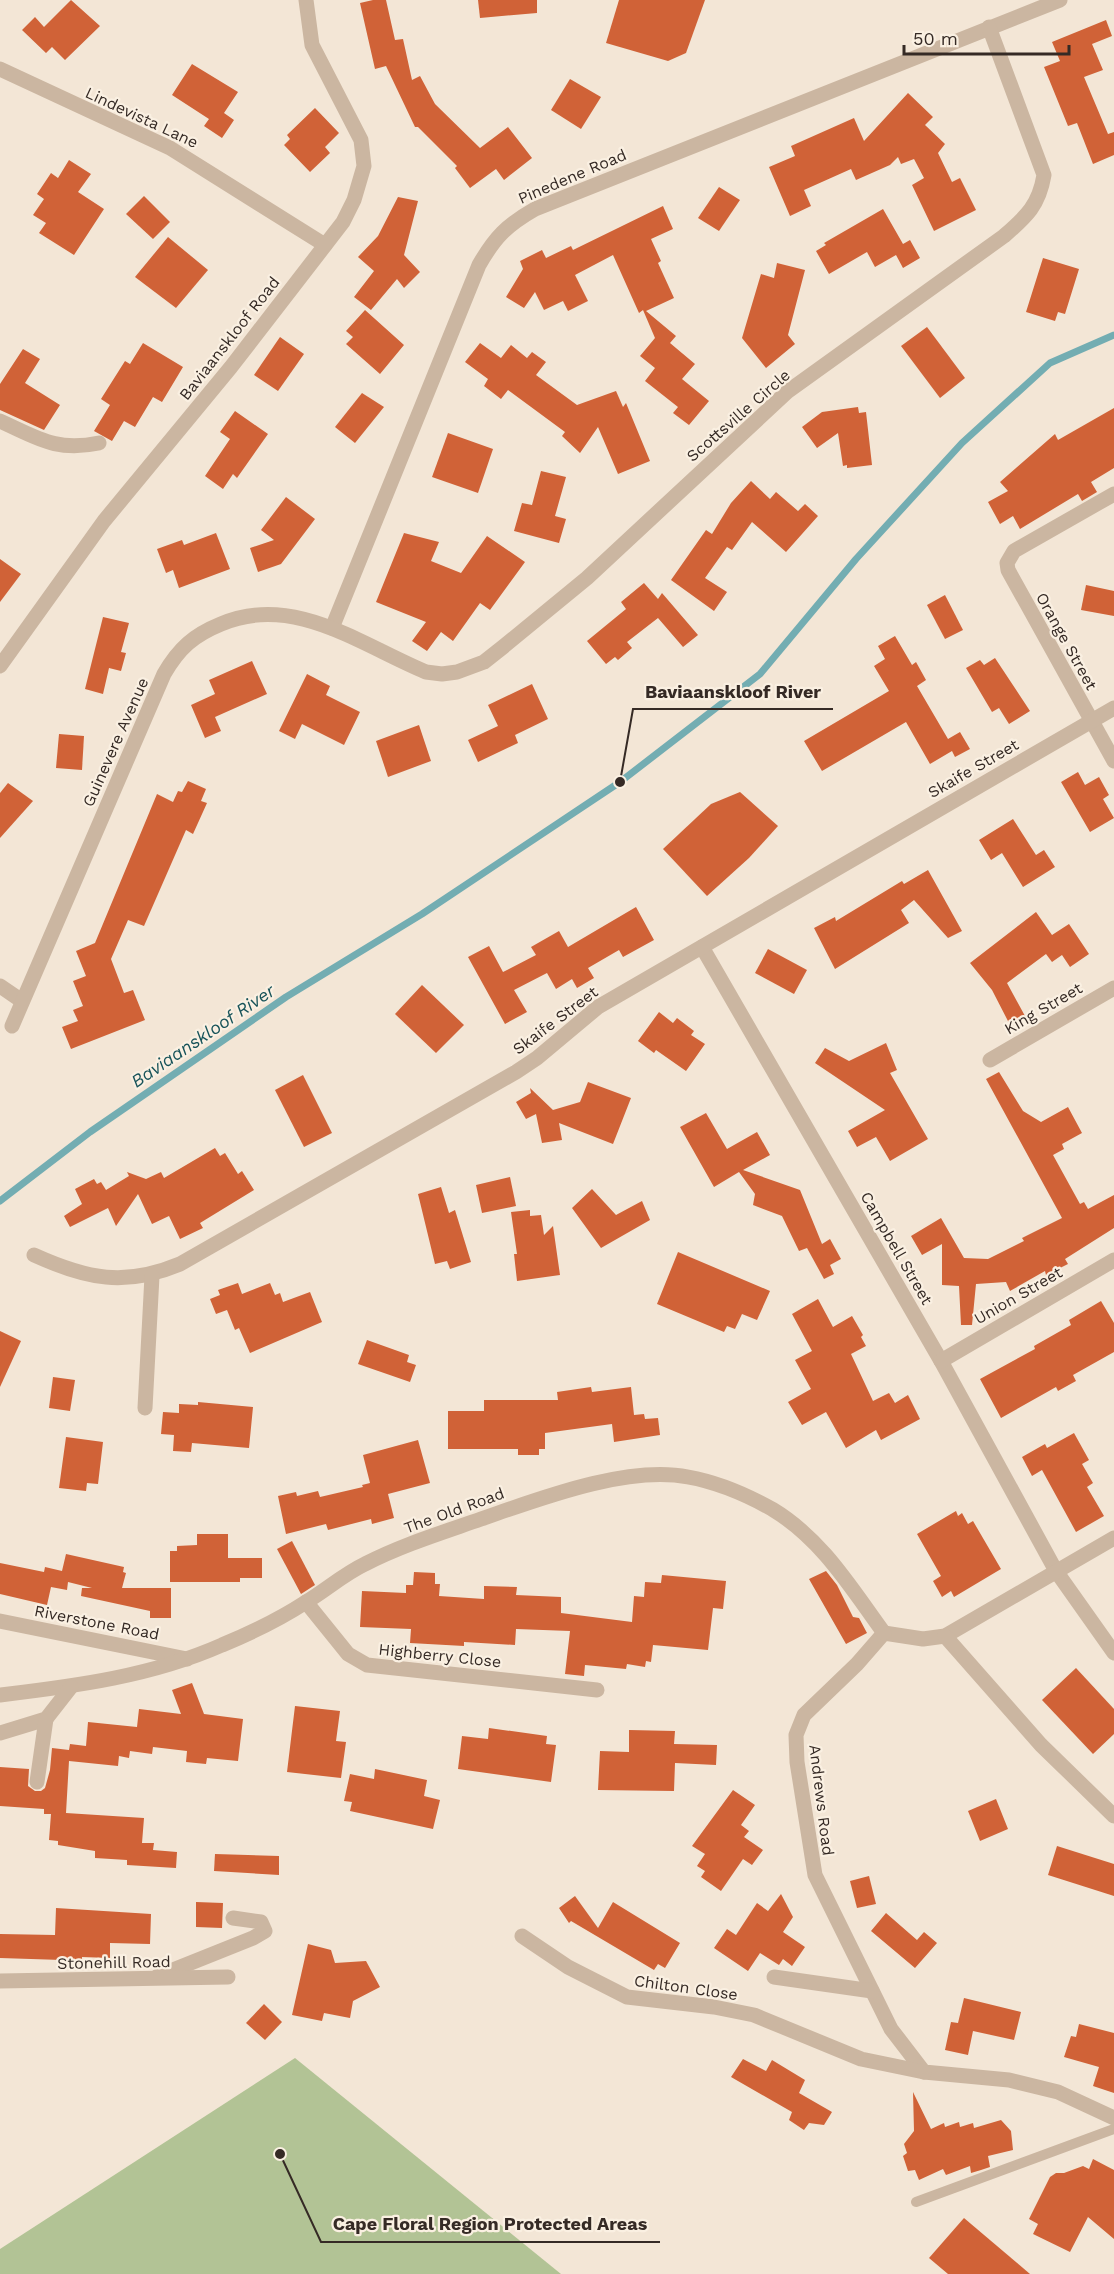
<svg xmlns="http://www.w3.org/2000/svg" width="1114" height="2274" viewBox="0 0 1114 2274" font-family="'Work Sans',sans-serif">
<rect width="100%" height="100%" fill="#f3e6d6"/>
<!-- green -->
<path fill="#b2c395" d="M295,2058L561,2274H0V2249Z"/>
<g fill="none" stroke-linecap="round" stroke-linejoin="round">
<!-- stream -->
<path stroke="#73adb2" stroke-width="7" d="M0,1201L90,1132L286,997L422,914L620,782L760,674L856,559L962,443L1050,363L1114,335"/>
</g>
<!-- building -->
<g fill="#d06237">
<path d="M71,0L100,26L65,60L52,47L46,53L22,30L35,17L44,27Z"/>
<path d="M373,0H386L395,40L403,39L412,80L420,76L435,104L480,148L508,127L532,158L504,180L496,169L470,188L455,168L457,166L418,127H415L386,66L375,69L360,3Z"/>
<path d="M478,0H537V13L480,18Z"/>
<path d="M619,0H705L686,53L668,61L606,43Z"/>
<path d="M1106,20L1112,36L1092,44L1103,70L1084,77L1108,134L1114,132V155L1093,164L1077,123L1068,126L1044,67L1060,61L1052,42Z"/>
<path d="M192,64L238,92L224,113L234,120L222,138L204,126L209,119L172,95Z"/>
<path d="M570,79L601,97L581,129L551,110Z"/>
<path d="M908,93L933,117L925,125L945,144L938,153L952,182L960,178L976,210L934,231L912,185L924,178L914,159L901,164L898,157L890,165L856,180L851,169L804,190L811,206L790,216L769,167L795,156L791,146L854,118L864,141Z"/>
<path d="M315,108L339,133L325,147L330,153L310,172L284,145L290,139L287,135Z"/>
<path d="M69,160L91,174L78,192L104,209L74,255L39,233L46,223L33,215L44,199L37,194L51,173L58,178Z"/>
<path d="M719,187L740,200L719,231L698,218Z"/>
<path d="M144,196L170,222L153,239L126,214Z"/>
<path d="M398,197L418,201L404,255L420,272L404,288L397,279L371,310L354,297L374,271L358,257L378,236Z"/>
<path d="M663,206L673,229L651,239L661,261L658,263L674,298L646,311L676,336L670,343L695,364L682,379L709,401L689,425L673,413L678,407L645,381L655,368L640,356L655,338L643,310L639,313L613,255L575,275L588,301L568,311L563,301L544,310L535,292L524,308L506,297L523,269L520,261L542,250L546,258L571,246L573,250Z"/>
<path d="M883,209L903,244L910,240L920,258L903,268L896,255L875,267L867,252L829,274L816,251L826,245L824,243Z"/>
<path d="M168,237L208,270L176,308L135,277Z"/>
<path d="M1043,258L1079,269L1065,314L1058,312L1055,321L1026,312Z"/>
<path d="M777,263L805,270L788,335L795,344L766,368L742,338L761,274L774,278Z"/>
<path d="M365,310L404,345L380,374L346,344L353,337L346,331Z"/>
<path d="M927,327L965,378L940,398L901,346Z"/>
<path d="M280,337L304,354L278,391L254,375Z"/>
<path d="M143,343L183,367L162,402L153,397L135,427L124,421L112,441L94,431L110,405L101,399L125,361L130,364Z"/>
<path d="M480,343L501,358L511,345L527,358L532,352L546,362L536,375L577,405L616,391L623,407L626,403L650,461L618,474L598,427L580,453L562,436L565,432L508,390L501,399L484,386L488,379L465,362Z"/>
<path d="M23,349L40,359L25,383L60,405L44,430L0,410V384Z"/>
<path d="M362,393L384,407L355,443L335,427Z"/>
<path d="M858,407L859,413L866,412L872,465L847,468V465L843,466L838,433L817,448L802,427L822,412Z"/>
<path d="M1114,408V468L1091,482L1097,492L1082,501L1078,494L1020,529L1013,516L1000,524L988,502L1008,491L1000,482L1055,434L1058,440Z"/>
<path d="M235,411L268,434L237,478L233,474L223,489L205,476L230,439L220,432Z"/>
<path d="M448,433L493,449L478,493L432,477Z"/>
<path d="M541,471L566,477L555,516L566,519L559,543L514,531L522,503L532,505Z"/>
<path d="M751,481L770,499L776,492L798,511L805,504L818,516L786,552L752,522L732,550L727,547L705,578L727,592L714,611L671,580L706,530L712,534L731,503Z"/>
<path d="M286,497L315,519L281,564L258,572L250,548L274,540L261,530Z"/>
<path d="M216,533L230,569L179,588L173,570L166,573L157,549L182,540L184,545Z"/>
<path d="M404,533L439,542L431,561L461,573L487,536L525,562L490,610L480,603L453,641L441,632L427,651L412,641L426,622L376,602Z"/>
<path d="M0,559L21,574L0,602Z"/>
<path d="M644,583L658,599L662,593L698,635L683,647L658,618L627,642L632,648L618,660L615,657L606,664L587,641L626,609L621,602Z"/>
<path d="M1086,585L1114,591V616L1081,610Z"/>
<path d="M945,595L963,630L945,639L927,605Z"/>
<path d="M103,617L129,623L121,652L126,653L121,671L109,668L103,694L85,689Z"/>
<path d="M895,636L912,665L916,662L926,680L917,686L948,739L960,732L970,749L955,757L952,751L930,764L906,722L822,771L804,741L889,691L874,666L885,659L878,646Z"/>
<path d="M995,658L1030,711L1009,724L999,708L992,712L966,668L980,660L984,665Z"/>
<path d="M252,661L267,694L215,717L221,731L205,738L191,705L215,694L209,680Z"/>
<path d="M307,674L330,686L326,695L360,712L344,745L302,724L295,739L279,731Z"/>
<path d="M532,684L548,719L515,735L518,743L478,762L468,740L498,726L488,705Z"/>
<path d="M419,725L431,761L388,777L376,741Z"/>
<path d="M59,734L84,736L82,770L56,768Z"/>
<path d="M1078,772L1085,785L1099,777L1109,795L1103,799L1114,818L1090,832L1061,782Z"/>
<path d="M188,781L206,789L201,801L207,803L193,834L186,830L144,926L128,920L111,959L124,993L133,990L145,1020L71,1049L62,1027L78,1021L73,1010L83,1006L73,981L86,976L76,951L95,943L157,794L173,802L178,791L182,792Z"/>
<path d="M8,783L33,801L0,838V793Z"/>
<path d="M740,792L778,826L749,858L707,896L663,849L711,804Z"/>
<path d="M1013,819L1036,855L1044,850L1055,867L1023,887L1002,853L991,860L979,840Z"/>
<path d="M928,870L962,931L948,938L914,900L901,910L909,923L835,969L814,928L835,917L836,921L902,881L904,884Z"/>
<path d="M636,907L654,940L623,957L619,950L588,968L594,978L577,988L572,979L556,989L547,973L514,990L527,1012L505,1024L468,957L489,946L503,972L536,955L531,947L559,931L568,947Z"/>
<path d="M1036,912L1052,935L1069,924L1089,954L1070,967L1062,955L1052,962L1046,954L1007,983L1025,1016L1009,1023L992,990L970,963Z"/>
<path d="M768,949L807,970L794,994L755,973Z"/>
<path d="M422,985L464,1025L436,1053L395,1014Z"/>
<path d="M659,1012L673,1023L677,1018L694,1031L691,1035L705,1044L686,1071L656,1050L654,1053L638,1041Z"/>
<path d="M886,1043L897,1070L890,1073L928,1139L890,1161L876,1137L857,1147L848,1131L885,1110L815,1063L825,1048L849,1061Z"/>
<path d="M999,1072L1023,1111L1041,1122L1068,1107L1082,1133L1062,1144L1064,1149L1053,1155L1080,1204L1084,1202L1088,1209L1114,1195V1228L1065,1259L1068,1264L1046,1275L1045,1271L1010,1291L1006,1282L976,1284L972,1325H961L959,1286L942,1285V1244L922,1255L911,1236L941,1218L964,1258L988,1259L1024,1241L1022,1238L1062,1218L986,1079Z"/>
<path d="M303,1075L332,1133L304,1147L275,1090Z"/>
<path d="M588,1082L631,1098L613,1144L559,1123L562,1140L542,1143L536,1114L526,1119L516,1102L531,1093L530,1088L553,1110L580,1102Z"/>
<path d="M706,1113L727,1149L757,1132L770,1155L743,1170L800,1190L822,1244L830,1239L841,1259L830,1265L834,1274L824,1279L807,1248L799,1251L782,1216L753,1205L755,1194L739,1172L714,1187L680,1127Z"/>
<path d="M215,1148L220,1156L225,1153L238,1174L242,1171L254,1190L200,1223L203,1228L180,1239L169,1216L152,1224L138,1194L116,1226L108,1208L70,1227L64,1216L82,1204L75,1189L94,1179L97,1184L101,1182L106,1190L129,1176L127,1172L146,1179L161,1172L164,1178Z"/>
<path d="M510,1177L516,1206L482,1213L476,1185Z"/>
<path d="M441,1187L449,1213L455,1210L471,1262L450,1269L447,1261L435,1264L418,1194Z"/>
<path d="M592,1189L616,1215L642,1201L650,1220L601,1248L572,1208Z"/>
<path d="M530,1210V1216L541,1215L544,1235L553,1226L560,1275L517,1281L514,1254H517L511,1212Z"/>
<path d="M678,1252L770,1291L757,1320L742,1314L735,1329L727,1326L724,1332L657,1304Z"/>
<path d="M238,1283L242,1294L270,1283L275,1295L280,1293L283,1302L310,1292L322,1322L250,1353L239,1328L235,1330L227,1310L216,1314L210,1299L220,1295L218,1290Z"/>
<path d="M818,1299L833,1327L852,1316L863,1335L861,1337L866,1346L851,1354L873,1401L889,1393L895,1403L908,1395L920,1419L881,1440L876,1430L846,1448L826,1412L802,1425L788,1402L811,1389L795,1360L812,1351L792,1314Z"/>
<path d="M1101,1301L1114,1323V1352L1073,1375L1076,1381L1058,1391L1056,1387L1001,1418L980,1379L1035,1349L1034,1346L1071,1325L1069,1320Z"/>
<path d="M0,1331L21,1341L0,1387Z"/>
<path d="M367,1340L409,1355L407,1362L416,1365L410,1382L358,1364Z"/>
<path d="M53,1377L75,1380L70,1411L49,1408Z"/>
<path d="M591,1387L592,1392L631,1387L634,1415L644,1414L645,1419L658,1418L660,1435L614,1442L612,1424L545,1433V1449H539V1455H518V1449H448V1411H484V1400H558L557,1392Z"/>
<path d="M198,1402L253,1407L249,1448L192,1443L191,1452L173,1451L174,1435L161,1434L163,1412L179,1413V1404L198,1405Z"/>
<path d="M1074,1433L1089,1460L1082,1464L1093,1483L1087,1487L1104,1516L1076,1532L1042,1470L1032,1476L1022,1457L1045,1444L1047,1448Z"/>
<path d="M66,1437L103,1442L98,1484L87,1483L86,1491L59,1488Z"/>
<path d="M418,1440L430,1483L388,1494L394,1518L372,1524L371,1519L328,1530L326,1524L286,1534L278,1496L296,1492L297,1496L318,1491L320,1497L363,1487L362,1485L370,1483L363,1455Z"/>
<path d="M956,1511L958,1516L962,1513L968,1524L973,1521L1001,1569L954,1597L951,1591L942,1597L933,1581L941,1576L917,1534Z"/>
<path d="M197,1534H228V1558H262V1578H240V1582H170V1551H177V1546L197,1545Z"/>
<path d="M292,1541L315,1585L301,1594L277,1549Z"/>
<path d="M66,1554L124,1567L123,1572L126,1573L122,1588H171V1618H150V1611L81,1596L82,1588H92L68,1582L67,1590L51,1587L47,1605L0,1594V1563L44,1572L45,1567L62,1571Z"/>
<path d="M826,1571L837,1585L853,1617L859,1618L867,1633L846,1644L809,1579Z"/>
<path d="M414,1572L435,1573V1584H440L439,1596L484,1599V1586L517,1587L516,1595L561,1597V1613L632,1622L634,1596L644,1597L645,1582L661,1583L662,1575L726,1581L723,1609L713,1608L708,1650L653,1645L651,1662L646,1661L645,1667L627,1664L626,1669L585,1665L584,1676L565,1674L570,1631L516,1629L515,1645L464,1642V1646L410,1643L411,1629L360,1627L362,1591L406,1593V1585H413Z"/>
<path d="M1076,1668L1114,1709V1734L1093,1754L1042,1700Z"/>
<path d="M192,1683L204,1714L243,1719L238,1761L207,1758L206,1764L186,1762L187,1751L153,1747L152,1754L130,1751L129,1758L119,1756L118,1766L69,1761L66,1813L144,1818L142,1843H154L153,1850L177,1852L176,1868L127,1865V1860L95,1858V1851L58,1845V1841L49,1840L51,1814H44V1809L0,1806V1767L29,1769L28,1786L35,1791H41L45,1788L50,1770L52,1748L69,1750L70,1744L86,1746L88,1722L137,1727L139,1709L181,1714L172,1690Z"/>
<path d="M295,1706L340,1711L336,1741L346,1742L341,1778L287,1772Z"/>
<path d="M489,1728L547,1736L546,1744L556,1745L551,1782L458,1769L462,1736L488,1739Z"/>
<path d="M629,1730L675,1731L674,1744L717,1745L716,1765L675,1763L674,1791L598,1790L600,1751L629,1752Z"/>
<path d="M375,1769L427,1780L424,1796L440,1800L433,1829L350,1811L352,1802L344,1801L350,1774L374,1779Z"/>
<path d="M733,1790L755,1805L741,1825L749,1831L744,1837L763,1850L752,1865L743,1859L721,1891L701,1877L705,1871L697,1866L705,1854L692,1846Z"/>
<path d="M996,1799L1008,1829L980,1841L968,1811Z"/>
<path d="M1057,1846L1114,1864V1896L1048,1875Z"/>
<path d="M215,1854L279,1856V1875L214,1871Z"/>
<path d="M869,1876L876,1904L857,1908L850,1881Z"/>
<path d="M781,1894L793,1917L783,1932L805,1947L792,1966L783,1959L779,1965L760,1953L748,1971L714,1948L727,1929L736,1935L757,1903L768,1911Z"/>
<path d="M575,1896L598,1928L613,1902L680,1943L665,1968L658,1964L654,1970L571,1921L569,1923L559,1908Z"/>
<path d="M196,1902L223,1903L222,1928L196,1927Z"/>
<path d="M56,1908L151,1914L150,1944L110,1943V1958L82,1957V1964L62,1963V1960L0,1958V1934L55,1935Z"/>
<path d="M886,1913L917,1940L924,1932L937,1943L915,1968L871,1931Z"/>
<path d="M308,1944L331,1950L335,1963L366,1961L380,1987L353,2001L350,2018L324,2013L322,2021L292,2015Z"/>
<path d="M964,1998L1021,2012L1014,2040L973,2031L968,2055L945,2050L951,2022L958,2023Z"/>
<path d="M264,2004L282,2022L265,2040L246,2023Z"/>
<path d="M1079,2024L1114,2033V2093L1093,2086L1099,2067L1064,2057L1071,2036L1076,2037Z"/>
<path d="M743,2059L766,2071L772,2060L805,2080L799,2093L832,2112L824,2125L809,2123L804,2130L789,2120L792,2112L731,2077Z"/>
<path d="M913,2092L931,2129L944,2123L945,2127L959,2122L960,2127L973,2123L974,2128L1001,2120L1011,2131L1013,2150L988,2156L990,2167L981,2170L971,2173L970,2166L946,2175L943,2169L919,2180L915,2170L908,2171L903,2156L907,2153L904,2144L914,2131Z"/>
<path d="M1093,2159L1114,2170V2239L1088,2217L1070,2252L1033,2234L1038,2224L1029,2219L1050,2177L1056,2173H1064L1083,2166L1089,2169Z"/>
<path d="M964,2218L1030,2274H948L929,2258Z"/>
</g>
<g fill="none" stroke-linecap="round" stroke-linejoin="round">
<!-- lane -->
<path stroke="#cbb6a1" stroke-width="10" d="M916,2202L1114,2129"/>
<!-- street -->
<g stroke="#cbb6a1" stroke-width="15">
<path d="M0,69L170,148L325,245"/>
<path d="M0,421C38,438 56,452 99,443"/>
<path d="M1114,494L1014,551L1007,563L1008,570L1114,761"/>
<path d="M332,628L479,265C495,237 507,225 535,209L1060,0"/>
<path d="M0,666L104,521L231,367L343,222L354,200L364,166L361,140L312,45L306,0"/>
<path d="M702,947L941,1361L1056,1571L1114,1653"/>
<path d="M0,986L22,1001"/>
<path d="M12,1026L164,674C179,648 194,635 221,624C293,593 361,645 426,672L442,674L457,672L484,662L503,647L587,578L787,392L1004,236C1027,216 1039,205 1044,175L989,27"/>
<path d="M990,1060L1114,988"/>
<path d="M34,1255C87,1279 125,1287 180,1264L516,1072L537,1058L598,1007L1114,708"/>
<path d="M941,1361L1114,1260"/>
<path d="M145,1408L152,1276"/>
<path d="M1114,1538L945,1636L923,1639L884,1633L857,1664L804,1715L796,1735L797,1762L815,1875L891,2029L924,2072L1009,2080L1058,2092L1114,2118"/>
<path d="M306,1602L348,1654L367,1665L597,1690"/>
<path d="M0,1621L187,1659"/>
<path d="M945,1636L1041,1745L1114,1816"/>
<path d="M0,1695C76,1686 152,1676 222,1645C251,1633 280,1619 306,1602C326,1590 344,1574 365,1564C402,1545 441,1533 481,1519C539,1499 627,1465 688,1477C716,1482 747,1495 772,1509C822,1539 851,1588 884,1633"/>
<path d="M0,1733L46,1719L71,1687"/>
<path d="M37,1782L46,1719"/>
<path d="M522,1936L568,1967L627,1997L714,2007L754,2015L861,2059L924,2072"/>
<path d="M158,1976L253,1938L265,1931L261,1922L233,1918"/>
<path d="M774,1977L872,1991"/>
<path d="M0,1981L228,1977"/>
</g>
</g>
<g text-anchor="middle" stroke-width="4.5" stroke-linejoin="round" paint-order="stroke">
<!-- street labels -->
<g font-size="16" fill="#352a25" stroke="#faf0e2">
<text transform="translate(142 117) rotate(25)" y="6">Lindevista Lane</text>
<text transform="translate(572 176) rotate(-23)" y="6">Pinedene Road</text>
<text transform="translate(229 338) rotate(-52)" y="6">Baviaanskloof Road</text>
<text transform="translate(738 415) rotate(-41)" y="6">Scottsville Circle</text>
<text transform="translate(1067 641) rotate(61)" y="6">Orange Street</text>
<text transform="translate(115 742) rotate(-66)" y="6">Guinevere Avenue</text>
<text transform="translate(973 768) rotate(-30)" y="6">Skaife Street</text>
<text transform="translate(1043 1008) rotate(-30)" y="6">King Street</text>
<text transform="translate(555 1020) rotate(-37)" y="6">Skaife Street</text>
<text transform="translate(897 1248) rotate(60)" y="6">Campbell Street</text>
<text transform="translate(1018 1295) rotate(-30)" y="6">Union Street</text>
<text transform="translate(454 1510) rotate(-20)" y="6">The Old Road</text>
<text transform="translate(97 1622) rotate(11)" y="6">Riverstone Road</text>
<text transform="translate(440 1655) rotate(6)" y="6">Highberry Close</text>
<text transform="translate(822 1800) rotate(83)" y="6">Andrews Road</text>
<text transform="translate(114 1962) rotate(-1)" y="6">Stonehill Road</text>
<text transform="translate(686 1987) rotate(8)" y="6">Chilton Close</text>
</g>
<!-- water labels -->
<g font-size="18" font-style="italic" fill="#175359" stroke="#faf0e2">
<text transform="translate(203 1036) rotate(-34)" y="6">Baviaanskloof River</text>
</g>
</g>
<!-- callouts -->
<path fill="none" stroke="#352a25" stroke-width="2" d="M620 782L633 709H833M280 2154L321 2242H660"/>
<g fill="#352a25" stroke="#faf0e2" stroke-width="2">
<circle cx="620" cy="782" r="6"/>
<circle cx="280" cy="2154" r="6"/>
</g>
<g font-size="18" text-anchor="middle" font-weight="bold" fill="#352a25" stroke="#faf0e2" stroke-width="4.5" stroke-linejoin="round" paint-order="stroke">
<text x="733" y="698">Baviaanskloof River</text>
<text x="490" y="2230">Cape Floral Region Protected Areas</text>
</g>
<!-- scale -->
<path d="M904 45v9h165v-9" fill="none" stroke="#352a25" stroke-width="3"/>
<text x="913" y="45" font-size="18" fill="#352a25" stroke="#faf0e2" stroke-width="4.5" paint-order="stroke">50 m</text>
</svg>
